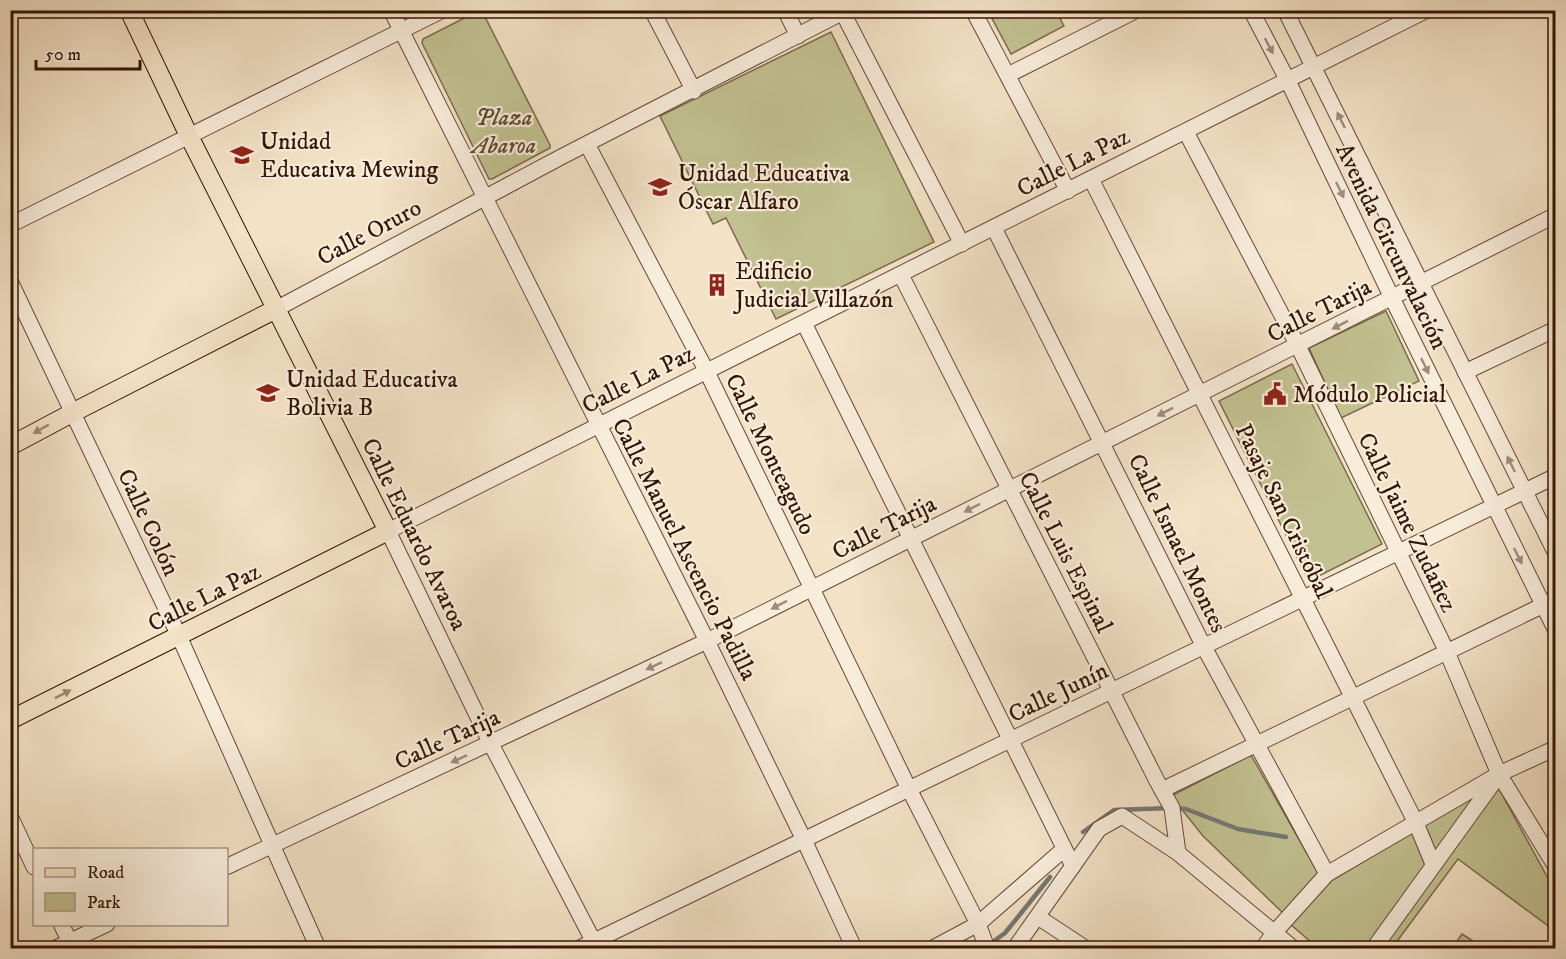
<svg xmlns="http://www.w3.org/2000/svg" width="1566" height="959" viewBox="0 0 1566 959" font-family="'IM FELL DW Pica',serif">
<rect width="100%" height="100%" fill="#f4e2c7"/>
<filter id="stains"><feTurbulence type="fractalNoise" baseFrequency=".00333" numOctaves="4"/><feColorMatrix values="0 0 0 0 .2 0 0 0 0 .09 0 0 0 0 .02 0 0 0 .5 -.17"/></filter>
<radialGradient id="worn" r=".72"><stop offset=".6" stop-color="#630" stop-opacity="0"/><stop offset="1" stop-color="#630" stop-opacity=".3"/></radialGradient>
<!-- green -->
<g fill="#c2c191" stroke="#7b6b4b" stroke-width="1.5">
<path d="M478,11H482L550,145V148L492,179H489L422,43L423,39Z"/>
<path d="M988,11H1056L1064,26L1011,54Z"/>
<path d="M831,32L934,242L776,319L726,218L713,224L660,116Z"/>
<path d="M1386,311L1419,381L1341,418L1309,348Z"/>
<path d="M1292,364L1382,544L1309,581L1219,401Z"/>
<path d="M1251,755L1318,873L1284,914L1203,836L1171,796Z"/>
<path d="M1499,789L1555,891V931L1458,859L1392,948H1318L1290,924L1329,882L1477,794Z"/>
<path d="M1462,934L1484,948H1452Z"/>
</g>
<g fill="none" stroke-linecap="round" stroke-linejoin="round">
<!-- stream -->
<g stroke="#747974" stroke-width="4.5">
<path d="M1083,832L1114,810L1172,808L1186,809L1238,829L1286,837"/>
<path d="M990,944L1005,933L1050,877"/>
</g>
<!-- minor casing -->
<g stroke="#644836" stroke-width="17">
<g id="minor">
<path d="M391,10L707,641L804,840L854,948"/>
<path d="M652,10L694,91"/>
<path d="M785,10L798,36"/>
<path d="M973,10L1068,191"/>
<path d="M1251,10L1288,81L1392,298L1556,631"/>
<path d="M1285,10L1556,554"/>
<path d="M1555,10L1556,11"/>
<path d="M843,13L962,244"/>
<path d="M1008,75L1137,10"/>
<path d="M1186,132L1298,346L1447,652L1499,774L1556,867"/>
<path d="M587,144L707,372L909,789L978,924L987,948"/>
<path d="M1091,179L1416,823L1433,864"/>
<path d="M10,225L443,10"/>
<path d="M994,228L1204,647L1327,874"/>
<path d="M901,275L1157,781L1172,808L1178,853"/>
<path d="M10,281L179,636L318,948"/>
<path d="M276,309L563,156L847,10"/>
<path d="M804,323L1073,866"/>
<path d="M1465,372L1556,329"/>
<path d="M1162,790L1556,599"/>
<path d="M10,816L34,867"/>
<path d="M226,867L707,641L1556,215"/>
<path d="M1038,917L1085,948"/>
<path d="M61,924L73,948"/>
<path d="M56,948L107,924"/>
<path d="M580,948L1556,476"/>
<path d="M597,948L491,744L388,531L1427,10"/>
<path d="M933,948L978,924L1064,849"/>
<path d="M1015,948L1099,829L1122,816L1178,853L1293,948"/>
<path d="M1263,948L1274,933L1327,874L1499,774L1556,748"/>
<path d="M1374,948L1496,779"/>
</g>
</g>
<!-- major casing -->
<g stroke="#341505" stroke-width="20">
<g id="major">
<path d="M10,446L72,413L276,309"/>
<path d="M10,720L388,531L189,136L129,10"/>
</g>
</g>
<!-- minor -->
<use href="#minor" stroke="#f8ecdb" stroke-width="15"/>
<!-- major -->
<use href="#major" stroke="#f4e2c7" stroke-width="18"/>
</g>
<!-- one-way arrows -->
<defs><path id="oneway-solid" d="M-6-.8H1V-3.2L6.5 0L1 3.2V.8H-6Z" transform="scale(1.5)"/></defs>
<g fill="#a08b7b">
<use href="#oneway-solid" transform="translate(1269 46) rotate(62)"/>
<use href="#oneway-solid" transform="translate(1341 120) rotate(-116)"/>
<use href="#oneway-solid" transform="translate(1340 190) rotate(64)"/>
<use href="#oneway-solid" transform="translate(1340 325) rotate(153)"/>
<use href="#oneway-solid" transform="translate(1425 366) rotate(64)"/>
<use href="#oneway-solid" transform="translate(1165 412) rotate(153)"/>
<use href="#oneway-solid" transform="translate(1511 464) rotate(-116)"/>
<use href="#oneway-solid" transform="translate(972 508) rotate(153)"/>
<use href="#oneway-solid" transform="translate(1518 556) rotate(63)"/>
<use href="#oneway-solid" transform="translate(779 605) rotate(153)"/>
<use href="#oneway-solid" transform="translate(654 666) rotate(155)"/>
<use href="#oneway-solid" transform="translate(459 759) rotate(155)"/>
</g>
<g fill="#9e8670">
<use href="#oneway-solid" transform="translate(41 429) rotate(151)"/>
<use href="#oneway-solid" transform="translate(63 694) rotate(-27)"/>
</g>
<!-- icons -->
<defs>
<g id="school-bare" transform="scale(1.8)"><path d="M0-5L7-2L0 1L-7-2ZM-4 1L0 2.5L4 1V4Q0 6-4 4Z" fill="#8f2418" stroke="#f8ecdb" stroke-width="2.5" paint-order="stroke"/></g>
<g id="building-bare" transform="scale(1.8)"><path d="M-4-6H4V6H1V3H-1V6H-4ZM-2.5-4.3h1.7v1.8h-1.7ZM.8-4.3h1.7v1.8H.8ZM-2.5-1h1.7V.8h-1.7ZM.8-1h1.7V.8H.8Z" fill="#8f2418" stroke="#f8ecdb" stroke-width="2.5" paint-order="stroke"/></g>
<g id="civic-bare" transform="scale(1.8)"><path d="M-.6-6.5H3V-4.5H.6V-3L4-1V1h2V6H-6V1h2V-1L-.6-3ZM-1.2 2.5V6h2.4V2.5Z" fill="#8f2418" stroke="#f8ecdb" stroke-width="2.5" paint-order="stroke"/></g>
</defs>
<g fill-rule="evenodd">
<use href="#school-bare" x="242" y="155"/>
<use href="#school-bare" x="660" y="187"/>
<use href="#building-bare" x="717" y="285"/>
<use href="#school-bare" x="268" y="393"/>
<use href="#civic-bare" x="1275" y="394"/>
</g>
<g text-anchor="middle" stroke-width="4.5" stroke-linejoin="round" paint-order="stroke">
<!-- park labels -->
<g font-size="24" font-style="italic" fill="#5f492f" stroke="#f8ecdb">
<text x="504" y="125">Plaza<tspan x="504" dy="28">Abaroa</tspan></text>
</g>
<!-- poi labels -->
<g font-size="24" fill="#341505" stroke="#f8ecdb" text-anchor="start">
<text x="260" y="149">Unidad<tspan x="260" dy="28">Educativa Mewing</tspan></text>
<text x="678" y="181">Unidad Educativa<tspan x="678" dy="28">Óscar Alfaro</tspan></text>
<text x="735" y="279">Edificio<tspan x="735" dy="28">Judicial Villazón</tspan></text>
<text x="286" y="387">Unidad Educativa<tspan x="286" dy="28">Bolivia B</tspan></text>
<text x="1293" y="402">Módulo Policial</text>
</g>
<!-- street labels -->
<g font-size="24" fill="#341505" stroke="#f8ecdb">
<text transform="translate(1073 162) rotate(-27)" y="8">Calle La Paz</text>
<text transform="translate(369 232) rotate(-28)" y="8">Calle Oruro</text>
<text transform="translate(1392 246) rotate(64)" y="8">Avenida Circunvalación</text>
<text transform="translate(1319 310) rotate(-27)" y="8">Calle Tarija</text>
<text transform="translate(638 379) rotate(-27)" y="8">Calle La Paz</text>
<text transform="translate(771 454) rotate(64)" y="8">Calle Monteagudo</text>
<text transform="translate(1284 511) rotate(64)" y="8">Pasaje San Cristóbal</text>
<text transform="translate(149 522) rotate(65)" y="8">Calle Colón</text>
<text transform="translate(1408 522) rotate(64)" y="8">Calle Jaime Zudañez</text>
<text transform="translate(884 527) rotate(-27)" y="8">Calle Tarija</text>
<text transform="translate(415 534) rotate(64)" y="8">Calle Eduardo Avaroa</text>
<text transform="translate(1178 543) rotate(64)" y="8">Calle Ismael Montes</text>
<text transform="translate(685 549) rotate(63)" y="8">Calle Manuel Ascencio Padilla</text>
<text transform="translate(1066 552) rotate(63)" y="8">Calle Luis Espinal</text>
<text transform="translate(204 597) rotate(-27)" y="8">Calle La Paz</text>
<text transform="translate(1058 692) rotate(-26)" y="8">Calle Junín</text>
<text transform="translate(447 739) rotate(-25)" y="8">Calle Tarija</text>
</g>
</g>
<!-- margin -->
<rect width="1566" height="959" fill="none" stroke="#f4e2c7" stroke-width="36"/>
<rect x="12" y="12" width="1542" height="935" fill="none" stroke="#341505" stroke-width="3"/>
<rect x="18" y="18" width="1530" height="923" fill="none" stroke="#341505" stroke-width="1.5"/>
<!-- legend -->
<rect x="33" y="848" width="195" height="78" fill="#f8ecdb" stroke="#aa9685" stroke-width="1.5"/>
<rect x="45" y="868" width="30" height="9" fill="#f4e2c7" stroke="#aa9685" stroke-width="1.5"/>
<text x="87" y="878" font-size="18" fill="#341505">Road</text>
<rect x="45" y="893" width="30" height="18" fill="#c2c191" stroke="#aa9685" stroke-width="1.5"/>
<text x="87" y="908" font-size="18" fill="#341505">Park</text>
<!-- scale -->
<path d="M36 60v9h104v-9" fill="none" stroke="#341505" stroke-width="3"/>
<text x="45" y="60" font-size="18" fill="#341505" stroke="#f8ecdb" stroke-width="4.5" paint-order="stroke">50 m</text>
<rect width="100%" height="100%" filter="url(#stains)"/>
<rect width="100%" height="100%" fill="url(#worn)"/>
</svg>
